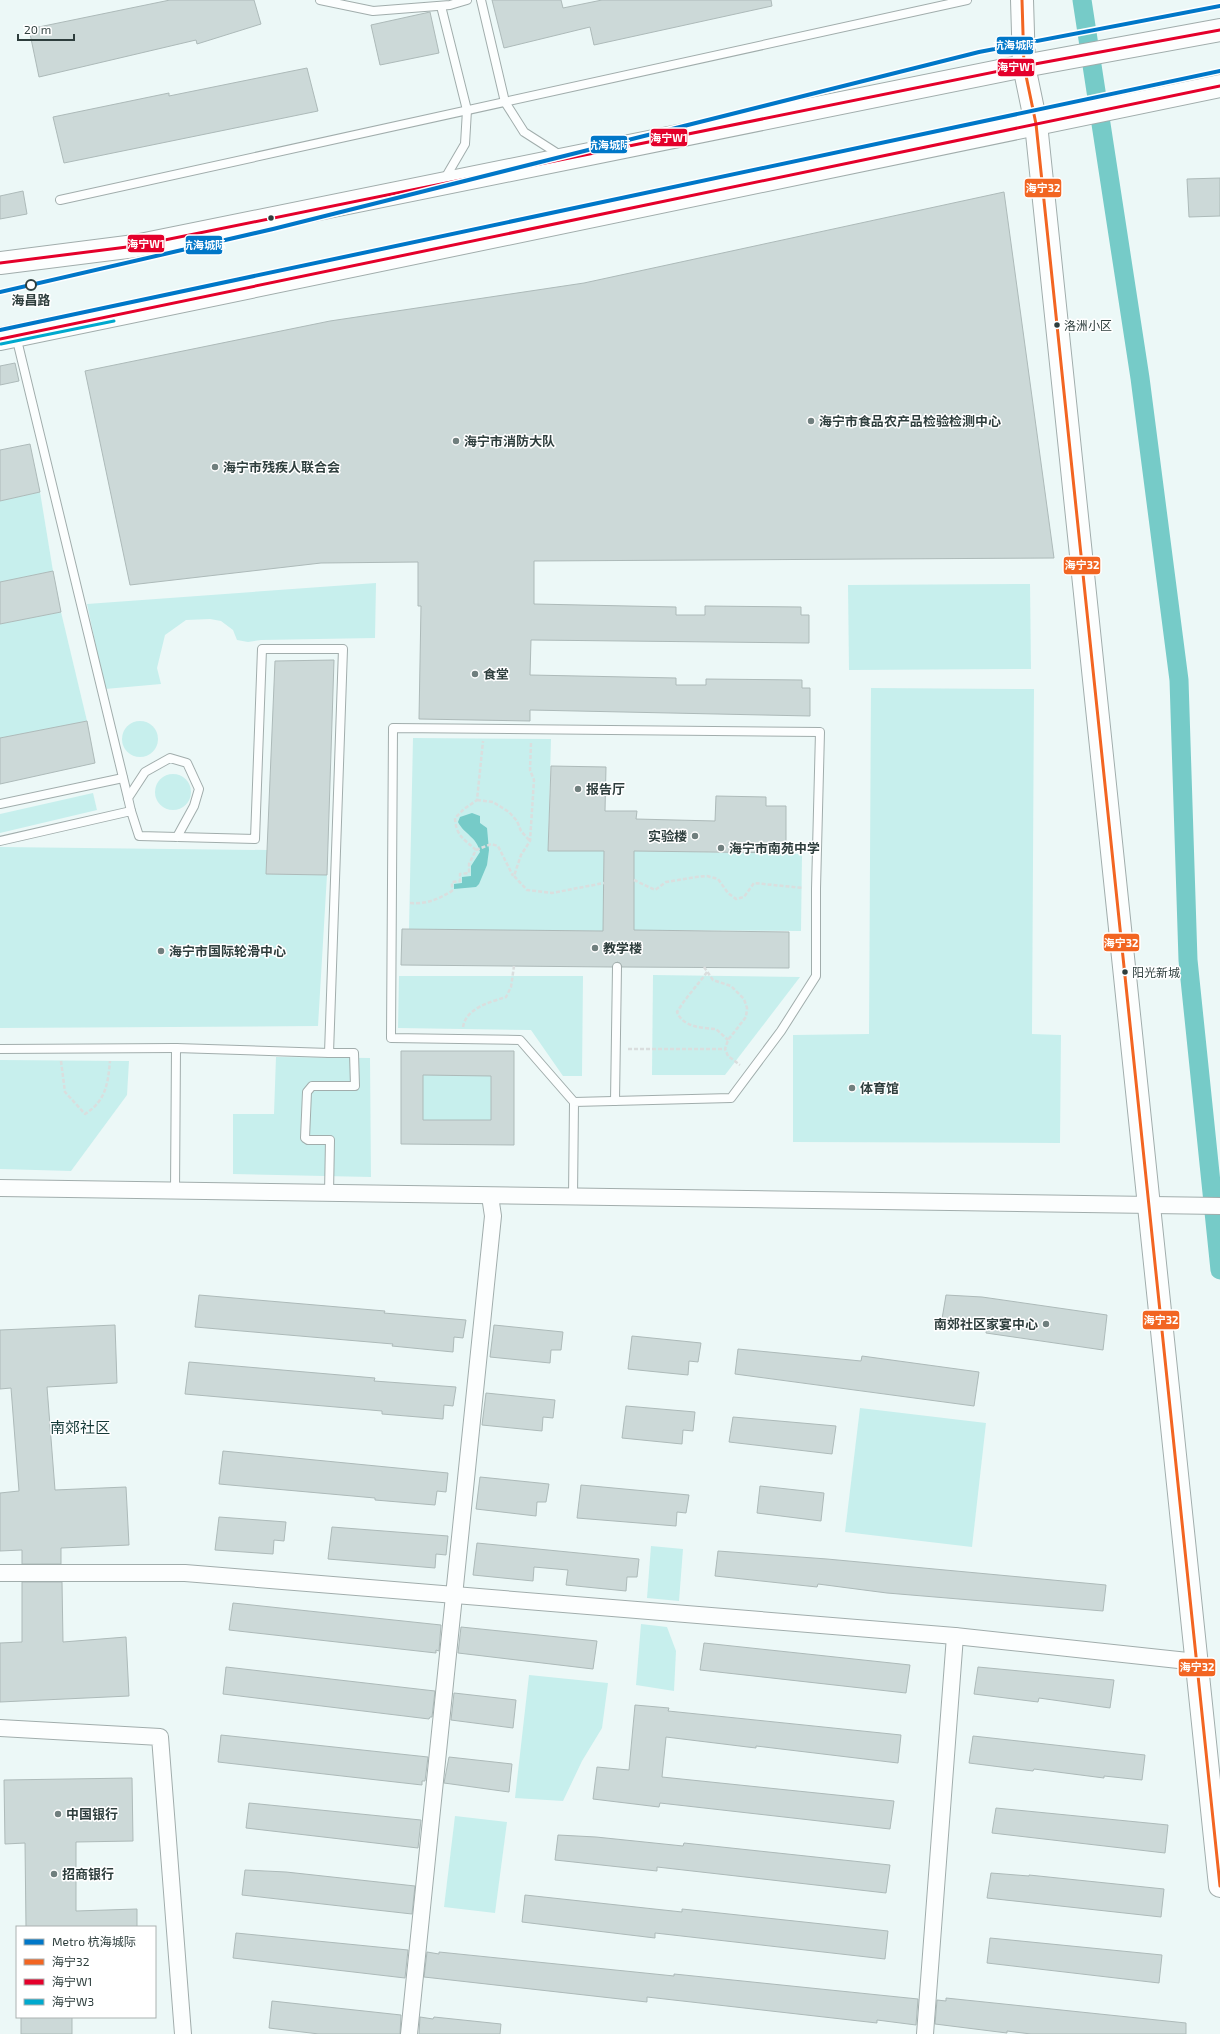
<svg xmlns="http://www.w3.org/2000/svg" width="1220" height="2034" viewBox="0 0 1220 2034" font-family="'Exo 2','Noto Sans SC',sans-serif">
<rect width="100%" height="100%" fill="#ecf8f7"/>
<!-- green -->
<g fill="#c7efed">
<path d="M40,492L53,571L0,582V501Z"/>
<path d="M376,583L375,638L261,640L248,642L237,640L233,630L221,621L210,619L186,620L165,635L157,668L161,684L105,689L87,604Z"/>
<path d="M1030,584L1031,669L849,670L848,585Z"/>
<path d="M61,612L87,721L0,738V624Z"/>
<path d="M871,688L1034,689L1032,1034L1061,1035L1060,1143L793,1142V1035L869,1034Z"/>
<circle cx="140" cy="739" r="18"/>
<path d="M413,738L551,739L548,851H604L603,931L409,929Z"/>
<circle cx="173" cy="792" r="18"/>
<path d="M93,793L97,810L0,833V814Z"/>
<path d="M0,847L267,850L266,874L327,875L318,1026L0,1028Z"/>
<path d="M634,851L802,854L801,931L634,930Z"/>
<path d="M653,975L800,977L725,1075H652Z"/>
<path d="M399,976H583L582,1076H563L531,1030L398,1028Z"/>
<path d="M276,1057L370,1058L371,1177L233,1174V1114H274Z"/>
<path d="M0,1060L129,1061L127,1095L71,1171L0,1169Z"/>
<rect x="423" y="1075" width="68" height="47"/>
<path d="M860,1408L986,1423L972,1547L845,1532Z"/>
<path d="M651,1546L683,1549L679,1601L647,1598Z"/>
<path d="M641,1624L667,1627L676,1651L674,1691L636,1685Z"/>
<path d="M529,1675L608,1683L602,1728L582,1761L563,1801L515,1798Z"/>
<path d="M455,1816L507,1822L495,1913L444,1907Z"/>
</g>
<!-- water -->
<path fill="#76cbc8" d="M472,813L480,816V823L487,828L489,850L487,865L479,884L476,887L454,889V884L462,883V877L471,876V866L480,852C477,837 464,834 458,822L460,817Z"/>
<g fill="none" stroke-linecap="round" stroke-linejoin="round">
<!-- canal -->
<path stroke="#76cbc8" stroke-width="19" d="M1082,0L1140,378L1179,680L1188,960L1220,1270"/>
</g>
<!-- building -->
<g fill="#ccd9d8" stroke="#adbab9" fill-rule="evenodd">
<path d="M170,0H254L261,24L197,44L196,40L39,77L29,29Z"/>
<path d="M492,0H561L563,8L602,0H771L772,6L594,45L590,27L504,48Z"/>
<path d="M430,12L439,53L380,65L371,25Z"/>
<path d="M307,68L318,111L64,163L53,117L169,93V96Z"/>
<path d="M1220,178V216L1189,217L1187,179Z"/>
<path d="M23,191L27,214L0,219V196Z"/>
<path d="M1004,192L1054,558L534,561V604L676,607V615H705V606L801,607V615H809V643L531,640L530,675L676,678V685H706V679L802,680V688H810V716L530,710V721L419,719L421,606H418V562L321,563L130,585L85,371L330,321L584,283Z"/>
<path d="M15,363L19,381L0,385V366Z"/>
<path d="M30,444L40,492L0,501V450Z"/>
<path d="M53,571L61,612L0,624V582Z"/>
<path d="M334,660L327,875L266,874L275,661Z"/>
<path d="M87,721L95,763L0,784V738Z"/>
<path d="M551,766L606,767L605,811H637L636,819L715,821L716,796L766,797V806H786V853L634,851V930L789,932V968L622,967L620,963L617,962L612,967L401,965L402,929L603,931L604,851H548Z"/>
<path d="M401,1051H514V1145L401,1144ZM423,1075L491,1076V1120H423Z"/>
<path d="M199,1295L385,1311L384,1313L466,1320L463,1338L454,1337L453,1352L392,1346L393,1344L195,1327Z"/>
<path d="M946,1295L982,1297L1107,1315L1103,1350L986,1333L987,1322L942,1319Z"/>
<path d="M115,1325L117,1383L47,1387L55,1490L126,1487L129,1545L61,1548V1564H22V1550L0,1551V1493L19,1491L11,1388L0,1389V1330Z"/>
<path d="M494,1325L563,1332L561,1350H551L550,1363L490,1357Z"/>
<path d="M632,1336L701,1343L698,1362L689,1361L688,1375L628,1369Z"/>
<path d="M738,1349L861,1361L862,1356L979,1372L974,1406L735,1374Z"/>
<path d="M189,1362L375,1378L374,1381L456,1387L453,1406L444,1405L443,1419L382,1414V1411L185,1394Z"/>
<path d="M486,1393L555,1400L553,1418L543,1417L542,1431L482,1425Z"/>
<path d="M626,1406L695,1412L693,1431L683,1430L682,1444L622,1438Z"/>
<path d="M733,1417L836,1426L832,1454L729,1442Z"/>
<path d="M223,1451L448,1473L446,1492L437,1491L435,1505L375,1500V1498L219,1484Z"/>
<path d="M480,1477L549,1484L546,1502H537L536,1516L476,1509Z"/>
<path d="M581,1485L689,1495L686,1513L677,1512L676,1526L577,1518Z"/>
<path d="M760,1486L824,1493L821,1521L757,1513Z"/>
<path d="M219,1517L286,1522L284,1541L274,1540L273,1554L215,1550Z"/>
<path d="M332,1527L448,1536L446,1555L436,1554L435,1568L328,1559Z"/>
<path d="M477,1543L639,1559L637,1577H627L626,1591L566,1585L568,1570L534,1567L533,1581L473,1575Z"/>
<path d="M718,1551L827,1559L1106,1585L1103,1611L887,1593L818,1584L817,1587L715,1576Z"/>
<path d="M22,1582H62L63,1642L126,1637L129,1696L0,1702V1643L22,1642Z"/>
<path d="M233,1603L441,1625L439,1651L436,1650V1653L229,1630Z"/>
<path d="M461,1627L597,1641L593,1669L458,1653Z"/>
<path d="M704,1643L910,1665L906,1693L700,1670Z"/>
<path d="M226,1667L435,1691L432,1717H430L429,1719L223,1694Z"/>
<path d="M978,1667L1114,1680L1110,1708L1039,1698L1038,1702L974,1694Z"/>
<path d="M454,1693L516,1700L513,1728L451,1720Z"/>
<path d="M635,1705L669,1708L668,1711L901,1735L898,1763L756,1746V1748L666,1737L662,1777L894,1801L890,1829L660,1803L659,1807L593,1799L597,1767L629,1770Z"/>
<path d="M221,1735L428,1757L425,1781H422V1785L218,1762Z"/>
<path d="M973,1736L1145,1755L1142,1780L1104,1776V1778L1034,1769L1033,1771L969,1763Z"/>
<path d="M449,1757L512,1764L509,1792L444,1783Z"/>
<path d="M132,1778L133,1841L76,1842V1911L137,1909V1927H26L25,1843L5,1844L4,1780Z"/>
<path d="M249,1803L421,1820L418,1848L246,1828Z"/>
<path d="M996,1808L1168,1825L1165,1853L992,1833Z"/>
<path d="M558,1835L596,1837L683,1846L684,1843L890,1865L886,1893L657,1867V1871L555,1860Z"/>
<path d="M245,1870L286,1872L415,1886L412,1914L242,1895Z"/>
<path d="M991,1873L1029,1876V1875L1164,1889L1161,1917L987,1898Z"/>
<path d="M525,1895L682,1912V1909L888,1931L885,1959L655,1933V1938L522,1922Z"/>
<path d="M236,1933L408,1950L405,1978L233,1958Z"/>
<path d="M990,1938L1162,1955L1159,1983L987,1963Z"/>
<path d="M427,1952L439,1954V1952L674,1976V1974L918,1999L916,2025L877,2020V2023L647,1997V2002L424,1977Z"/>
<path d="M946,1998L1186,2023V2034H1031L1007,2031V2033L935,2024L937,2000L946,2001Z"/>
<path d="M272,2001L401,2015L400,2034H319L269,2028Z"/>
<rect x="21" y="2017" width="51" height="17"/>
<path d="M420,2017L433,2019L434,2017L501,2024L500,2034H419Z"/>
</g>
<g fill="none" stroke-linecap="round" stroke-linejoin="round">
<!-- lane casing -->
<g stroke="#a1adac" stroke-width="10">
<g id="lane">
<path d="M320,0L373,11L450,5L467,0"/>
<path d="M481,0L505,102L524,132L560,155"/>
<path d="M441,6L467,110L465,144L444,180"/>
<path d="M60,200L967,0"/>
<path d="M16,336L128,798"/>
<path d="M0,804L123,778"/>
<path d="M131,811L128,798L145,772L170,758L187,763L199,789L194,806L177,837"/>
<path d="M0,841L131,811L139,836L255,839L262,649H343L329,1053H354L355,1086H312L307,1092L305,1138L308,1140H330L329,1193"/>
<path d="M0,1049L176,1048"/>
<path d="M615,1101L617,967"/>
<path d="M175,1191L176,1048L329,1053"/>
<path d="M573,1197L574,1102L731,1098L781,1031L816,976V889L820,732L393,728L391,1038L520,1040L574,1102"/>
</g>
</g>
<!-- street casing -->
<g stroke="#a1adac" stroke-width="18">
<g id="street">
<path d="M0,1188L1220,1206"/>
<path d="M0,1573H185L955,1636L1197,1662"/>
<path d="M0,1728L160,1737L183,2034"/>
<path d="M409,2034L493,1216L490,1196"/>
<path d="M925,2034L955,1636"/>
</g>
</g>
<!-- secondary casing -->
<g stroke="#a1adac" stroke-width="24">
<path id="secondary" d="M1022,0L1024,66L1036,124L1220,1886"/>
</g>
<!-- primary casing -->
<g stroke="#a1adac" stroke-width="24">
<g id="primary">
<path d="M0,263L135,246L1024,66L1220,30"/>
<path d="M0,339L1220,86"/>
</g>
</g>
<!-- path -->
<g stroke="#dadede" stroke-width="2.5" stroke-dasharray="4 2" stroke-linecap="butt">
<path d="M531,743L530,770L534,780L530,841L521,855L514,876L527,890L552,893L604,883"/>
<path d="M477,800L493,802L509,812L517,821L521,831L530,841"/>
<path d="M476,850L491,844L498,846L513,876"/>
<path d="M634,880L655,890L666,882L696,877L707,876L718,879L728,893L736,899L744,897L754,883L803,888"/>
<path d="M410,903C428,904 436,900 452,891V882L460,881V874L469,873V864L476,850C464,839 456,836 455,818L464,809L477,800L483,741"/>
<path d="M704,967L713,980L731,986L744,999L747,1008L746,1017L728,1040L725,1049L728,1056L740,1065"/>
<path d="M707,972C697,986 686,997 677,1012C683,1027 701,1028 716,1029L728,1040"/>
<path d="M463,1027C466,1008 490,1002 506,997L511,987L514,966"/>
<path d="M628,1049H725"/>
<path d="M61,1061L65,1092L85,1114C106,1101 108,1083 110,1061"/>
</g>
<!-- lane -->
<use href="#lane" stroke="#fcfefe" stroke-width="8"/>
<!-- street -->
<use href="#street" stroke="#fcfefe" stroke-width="16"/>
<!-- secondary -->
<use href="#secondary" stroke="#fcfefe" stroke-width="22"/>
<!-- primary -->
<use href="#primary" stroke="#fcfefe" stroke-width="22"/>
<!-- bus-1 casing -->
<g stroke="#fff" stroke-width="6">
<path id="bus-1" d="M1022,0L1024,66L1036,124L1220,1886"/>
</g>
<!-- bus-2 casing -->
<g stroke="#fff" stroke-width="6">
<g id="bus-2">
<path d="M0,263L135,246L1024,66L1220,30"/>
<path d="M0,339L1220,86"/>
</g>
</g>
<!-- bus-3 casing -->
<g stroke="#fff" stroke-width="6">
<path id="bus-3" d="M1,344L114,321"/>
</g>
<!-- bus-1 -->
<use href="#bus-1" stroke="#f26522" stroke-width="3"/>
<!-- bus-2 -->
<use href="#bus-2" stroke="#e4002b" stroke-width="3"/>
<!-- bus-3 -->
<use href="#bus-3" stroke="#00a9ce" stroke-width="3"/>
<!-- metro-1 casing -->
<g stroke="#fff" stroke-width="7">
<g id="metro-1">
<path d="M0,292L273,229L979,52L1220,6"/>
<path d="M0,330L1220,71"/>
</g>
</g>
<!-- metro-1 -->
<use href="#metro-1" stroke="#0077c8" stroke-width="4"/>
</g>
<!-- markers -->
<g fill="#2e3e3d" stroke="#fff" stroke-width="1.5">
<circle cx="271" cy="218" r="3.5"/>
<circle cx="1057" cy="325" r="3.5"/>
<circle cx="1125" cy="972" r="3.5"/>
</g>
<circle fill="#fff" stroke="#2e3e3d" stroke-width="2" cx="31" cy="285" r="5"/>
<g fill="#707f7e" stroke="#fff" stroke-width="1.5">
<circle cx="811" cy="421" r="4"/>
<circle cx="456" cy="441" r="4"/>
<circle cx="215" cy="467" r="4"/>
<circle cx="475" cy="674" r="4"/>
<circle cx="578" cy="789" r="4"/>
<circle cx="695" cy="836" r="4"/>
<circle cx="721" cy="848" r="4"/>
<circle cx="595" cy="948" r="4"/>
<circle cx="161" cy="951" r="4"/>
<circle cx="852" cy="1088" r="4"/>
<circle cx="1046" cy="1324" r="4"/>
<circle cx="58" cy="1814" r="4"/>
<circle cx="54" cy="1874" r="4"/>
</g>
<g text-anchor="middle" stroke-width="3" stroke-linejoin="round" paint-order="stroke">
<!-- bus labels -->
<g font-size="12" fill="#2e3e3d" stroke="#fff" text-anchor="start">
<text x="1064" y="330">洛洲小区</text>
<text x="1132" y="977">阳光新城</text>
</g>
<!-- stop labels -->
<g font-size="13" font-weight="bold" fill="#2e3e3d" stroke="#fff">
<text x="31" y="305">海昌路</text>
</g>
<!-- poi labels -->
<g font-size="13" font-weight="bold" fill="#2e3e3d" stroke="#fff" text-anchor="start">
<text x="819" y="426">海宁市食品农产品检验检测中心</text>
<text x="464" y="446">海宁市消防大队</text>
<text x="223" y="472">海宁市残疾人联合会</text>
<text x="483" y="679">食堂</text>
<text x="586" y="794">报告厅</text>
<text x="687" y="841" text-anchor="end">实验楼</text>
<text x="729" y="853">海宁市南苑中学</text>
<text x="603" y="953">教学楼</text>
<text x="169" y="956">海宁市国际轮滑中心</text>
<text x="860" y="1093">体育馆</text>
<text x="1038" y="1329" text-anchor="end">南郊社区家宴中心</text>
<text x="66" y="1819">中国银行</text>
<text x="62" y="1879">招商银行</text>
</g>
<!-- quarter labels -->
<g font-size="15" fill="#153a38" stroke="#fff">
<text x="80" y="1433">南郊社区</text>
</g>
</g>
<g stroke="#fff" stroke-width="1.5">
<rect x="996" y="36" width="38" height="19" rx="4" fill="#0077c8"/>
<rect x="997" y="58" width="38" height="19" rx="4" fill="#e4002b"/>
<rect x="650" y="128" width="38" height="19" rx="4" fill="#e4002b"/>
<rect x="590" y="135" width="38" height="19" rx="4" fill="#0077c8"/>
<rect x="1024" y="178" width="38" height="20" rx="4" fill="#f26522"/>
<rect x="127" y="234" width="38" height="19" rx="4" fill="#e4002b"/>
<rect x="185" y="235" width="38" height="20" rx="4" fill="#0077c8"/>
<rect x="1063" y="556" width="38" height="19" rx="4" fill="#f26522"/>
<rect x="1103" y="933" width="37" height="19" rx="4" fill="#f26522"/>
<rect x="1142" y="1310" width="38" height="20" rx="4" fill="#f26522"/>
<rect x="1178" y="1658" width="38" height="19" rx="4" fill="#f26522"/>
</g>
<g font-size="11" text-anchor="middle" font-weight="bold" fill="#fff">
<text x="1015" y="49">杭海城际</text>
<text x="1016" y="71">海宁W1</text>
<text x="669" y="142">海宁W1</text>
<text x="609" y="149">杭海城际</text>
<text x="1043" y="192">海宁32</text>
<text x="146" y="248">海宁W1</text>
<text x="204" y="249">杭海城际</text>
<text x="1082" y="569">海宁32</text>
<text x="1121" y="947">海宁32</text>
<text x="1161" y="1324">海宁32</text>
<text x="1197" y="1671">海宁32</text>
</g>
<!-- legend -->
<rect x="16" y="1926" width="140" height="92" fill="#ffffff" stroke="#abb2b1"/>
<rect x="24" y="1939" width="20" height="6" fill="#0077c8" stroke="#abb2b1"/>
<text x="52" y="1946" font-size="12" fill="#2e3e3d">Metro 杭海城际</text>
<rect x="24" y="1959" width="20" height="6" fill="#f26522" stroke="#abb2b1"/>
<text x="52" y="1966" font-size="12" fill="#2e3e3d">海宁32</text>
<rect x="24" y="1979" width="20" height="6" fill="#e4002b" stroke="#abb2b1"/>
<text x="52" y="1986" font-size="12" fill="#2e3e3d">海宁W1</text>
<rect x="24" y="1999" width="20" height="6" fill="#00a9ce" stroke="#abb2b1"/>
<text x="52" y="2006" font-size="12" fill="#2e3e3d">海宁W3</text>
<!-- scale -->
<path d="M18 34v6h56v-6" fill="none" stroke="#2e3e3d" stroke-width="2"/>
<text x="24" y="34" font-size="12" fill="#2e3e3d" stroke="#ffffff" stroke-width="3" paint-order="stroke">20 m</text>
</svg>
